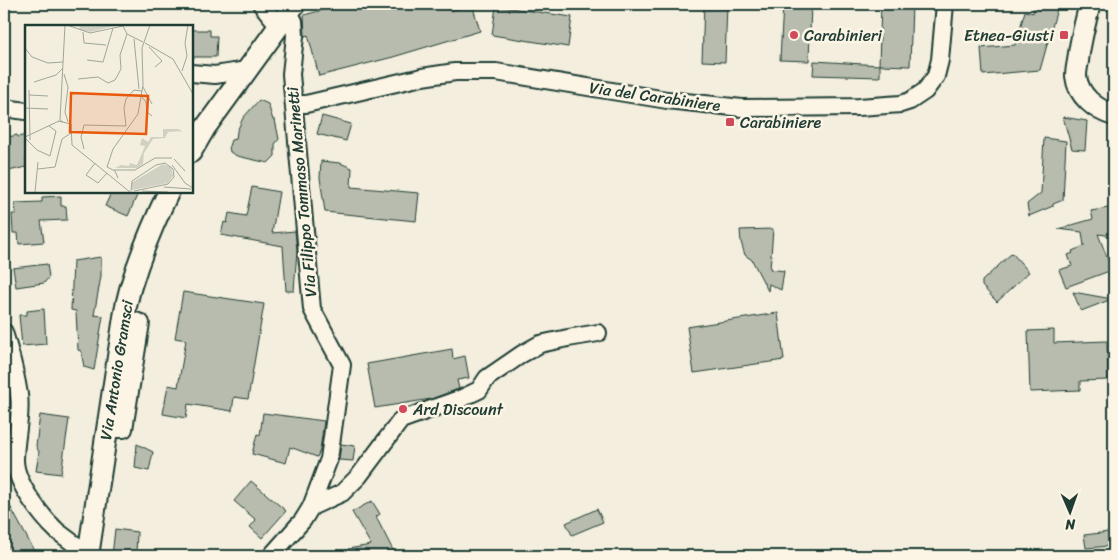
<svg xmlns="http://www.w3.org/2000/svg" width="1118" height="560" viewBox="0 0 1118 560" font-family="Sriracha,sans-serif">
<rect width="100%" height="100%" fill="#f3eede"/>
<filter id="ink" filterUnits="userSpaceOnUse"><feTurbulence type="fractalNoise" baseFrequency=".02" numOctaves="2"/><feDisplacementMap in="SourceGraphic" scale="10" xChannelSelector="R" yChannelSelector="G"/><feConvolveMatrix kernelMatrix="1 2 1 2 8 2 1 2 1" color-interpolation-filters="sRGB"/></filter>
<g filter="url(#ink)">
<!-- building -->
<g fill="#b8bcae" stroke="#1f3d34">
<path d="M345,4H449L450,11L472,4L480,31L393,57L319,76L308,35L305,36L304,15Z"/>
<path d="M704,4H727L725,62L702,61Z"/>
<path d="M783,4H811L809,61L780,60Z"/>
<path d="M881,4H912L910,66L879,65Z"/>
<path d="M1035,4L1057,9L1040,70L983,75L981,48L1015,45L1025,11L1033,13Z"/>
<path d="M496,6L572,17L568,47L492,35Z"/>
<path d="M192,30H210V36H217L216,57H191Z"/>
<path d="M814,61L880,65V77L813,75Z"/>
<path d="M259,100L268,104L273,120H275L279,139L275,144V156L268,163L237,156L230,152L229,146L231,140L236,139L237,131L243,118Z"/>
<path d="M322,116L351,124L346,141L317,134Z"/>
<path d="M1063,117L1087,121L1085,150L1072,149Z"/>
<path d="M17,135L18,137L26,135V167L4,172V138Z"/>
<path d="M1044,138L1066,141L1063,200L1053,204V206L1029,216L1027,204L1041,193Z"/>
<path d="M321,161L340,163L352,168L351,187L419,193L416,221L325,212L320,178Z"/>
<path d="M252,187L279,192L272,233L295,231L297,250L294,291H286L283,246L221,235L224,222L227,223L229,213L246,216Z"/>
<path d="M112,191H139L128,216L105,206Z"/>
<path d="M61,196V206H66L67,220L41,221L44,242L19,244L18,233H13L12,214H16L15,203L42,202V197Z"/>
<path d="M1114,207V236L1098,234L1112,270L1066,287L1059,270L1072,266L1068,255L1073,253L1072,251L1084,246L1082,232L1058,229L1093,219L1091,211Z"/>
<path d="M773,229L770,269L784,271L781,290L769,284L768,291L752,260L745,255L741,242L740,230Z"/>
<path d="M1012,253L1029,272L997,302L982,286V281Z"/>
<path d="M101,257V276L94,315L103,316L94,370L84,367L81,351L78,350L76,311L71,310L73,261Z"/>
<path d="M47,264L49,277L44,283L16,287L13,268Z"/>
<path d="M183,292L264,304L248,399L234,397L232,411L188,404L186,418L163,414L168,385L178,387L186,340L175,338Z"/>
<path d="M1073,292L1112,299L1081,311Z"/>
<path d="M44,309L46,344L22,346L19,315H27V311Z"/>
<path d="M778,313L784,360L694,373L687,327Z"/>
<path d="M1054,330V343L1107,341L1108,380L1080,381V390L1030,392L1028,331Z"/>
<path d="M452,349L453,359L465,356L469,378L457,380L459,389L431,399L375,408L367,364Z"/>
<path d="M263,413L324,421L320,450L317,457L290,447L286,463L252,454L257,434L260,435Z"/>
<path d="M40,415L69,419L61,474L36,471L39,452L36,446Z"/>
<path d="M137,444L153,452L149,471L135,468Z"/>
<path d="M341,444L355,446L353,461L339,460Z"/>
<path d="M251,481L286,511L262,538L250,527L256,520L234,501Z"/>
<path d="M4,495L37,556H8L4,548Z"/>
<path d="M372,501L380,514L376,517L396,556H349L348,549L371,545L352,512Z"/>
<path d="M597,509L603,522L572,535L566,523Z"/>
<path d="M115,529L137,532L136,556H112Z"/>
<path d="M1109,532L1111,546L1086,548L1084,535Z"/>
</g>
<g fill="none" stroke-linecap="round" stroke-linejoin="round">
<!-- minor casing -->
<g stroke="#1f3d34" stroke-width="20">
<g id="minor">
<path d="M261,4L279,26"/>
<path d="M191,73L215,75L247,70"/>
<path d="M295,104H306L422,77L455,72H496L667,100L742,108L859,107L901,104L910,101L925,91L936,76L940,60L945,4"/>
<path d="M4,108L26,111"/>
<path d="M4,332C10,352 16,374 19,395C22,417 15,438 15,460C15,482 41,516 57,531C67,539 77,546 88,553"/>
<path d="M107,429H124L141,323L124,317"/>
<path d="M311,507L342,493L359,476L401,420L462,398L479,390L487,378L522,354L540,344L568,338L598,333"/>
<path d="M271,556L303,520L311,507L329,459L342,365L312,309L291,74L295,36L294,21L288,13"/>
</g>
</g>
<!-- major casing -->
<g stroke="#1f3d34" stroke-width="24">
<g id="major">
<path d="M1090,4C1085,23 1080,41 1078,61C1077,66 1076,71 1076,76C1078,96 1096,110 1114,115"/>
<path d="M191,152L205,128L295,4"/>
<path d="M88,556L124,317C126,306 128,296 131,286C141,253 154,222 169,191"/>
</g>
</g>
<!-- minor -->
<use href="#minor" stroke="#fcf5e5" stroke-width="16"/>
<!-- major -->
<use href="#major" stroke="#fcf5e5" stroke-width="20"/>
</g>
</g>
<!-- markers -->
<g fill="#d1495b" stroke="#fcf5e5" stroke-width="2">
<circle cx="794" cy="35" r="5"/>
<rect x="1059" y="30" width="10" height="10" rx="2.5"/>
<rect x="725" y="117" width="10" height="10" rx="2.5"/>
<circle cx="403" cy="409" r="5"/>
</g>
<g text-anchor="middle" stroke-width="5" stroke-linejoin="round" paint-order="stroke">
<!-- poi labels -->
<g font-size="16" fill="#1f3d34" stroke="#fcf5e5" text-anchor="start">
<text x="804" y="41">Carabinieri</text>
<text x="1054" y="41" text-anchor="end">Etnea-Giusti</text>
<text x="740" y="128">Carabiniere</text>
<text x="413" y="415">Ard Discount</text>
</g>
<!-- street labels -->
<g font-size="16" fill="#1f3d34" stroke="#fcf5e5">
<text transform="translate(655 96) rotate(8)" y="6">Via del Carabiniere</text>
<text transform="translate(301 192) rotate(-95)" y="6">Via Filippo Tommaso Marinetti</text>
<text transform="translate(116 370) rotate(-81)" y="6">Via Antonio Gramsci</text>
</g>
</g>
<!-- overview -->
<g transform="translate(25 25)">
<rect width="168" height="168" fill="#f3eede"/>
<path d="M55,0H93L65,7L54,5ZM138,104H153L167,111L157,106L143,107L140,113L128,114L119,128L118,139L112,143H90L96,140L104,141L105,138L112,140L120,121L115,120L117,113L123,117L126,112H138ZM138,139L146,142L148,151L143,158L107,165L106,158Z" fill="#d0d1c2"/>
<path fill="none" stroke="#9ea79a" stroke-width="1" d="M42,0L65,8L98,1M98,1L102,9L118,17M58,7L59,18L81,20M109,14L114,64M120,18L148,34L168,69M124,22L137,36L130,42M0,23L7,32L23,38L38,37M62,35L78,37L88,3M157,46L162,31L160,18L163,0M39,49L43,62L40,87L43,97M53,54L73,52L83,58L90,55L96,44L95,30L102,9M9,57L31,50L38,43M118,62L127,79M4,65L5,115M4,70L23,71M116,71L121,77L122,87L127,91M0,83L23,84M33,96L46,99L47,120L105,167M38,97L35,95L40,0M101,101L99,83L101,74L109,65L117,66M0,112L34,96M0,113L12,125L25,131L31,106L24,101M59,124L56,112L59,100L101,101M149,134L160,146M70,138L61,150L73,158L82,148M147,140L160,158L168,163M82,142L88,124L113,89L118,60L117,23L125,0M82,142L90,146L93,153M13,144L30,142L37,114L46,108M89,145H110L130,133H147M139,162L166,164M106,166L107,156L131,140L140,138L148,144L149,152L143,159L109,166M117,166L143,167M10,167L13,137"/>
<path fill="#e8590c" fill-opacity="0.15" stroke="#e8590c" stroke-width="2.5" d="M46,68L123,71L121,109L45,107Z"/>
<rect width="168" height="168" fill="none" stroke="#1f3d34" stroke-width="2.5"/>
</g>
<!-- margin -->
<rect width="1118" height="560" fill="none" stroke="#fcf5e5" stroke-width="20"/>
<rect x="10" y="10" width="1098" height="540" fill="none" stroke="#1f3d34" stroke-width="2" filter="url(#ink)"/>
<!-- north arrow -->
<g transform="translate(1070 512) rotate(178)" stroke="#fcf5e5" stroke-width="4" paint-order="stroke">
<path d="M0-4L9 19L0 12L-9 19Z" fill="#1f3d34"/>
<text y="-8" font-size="14" font-weight="bold" text-anchor="middle" fill="#1f3d34">N</text>
</g>
</svg>
